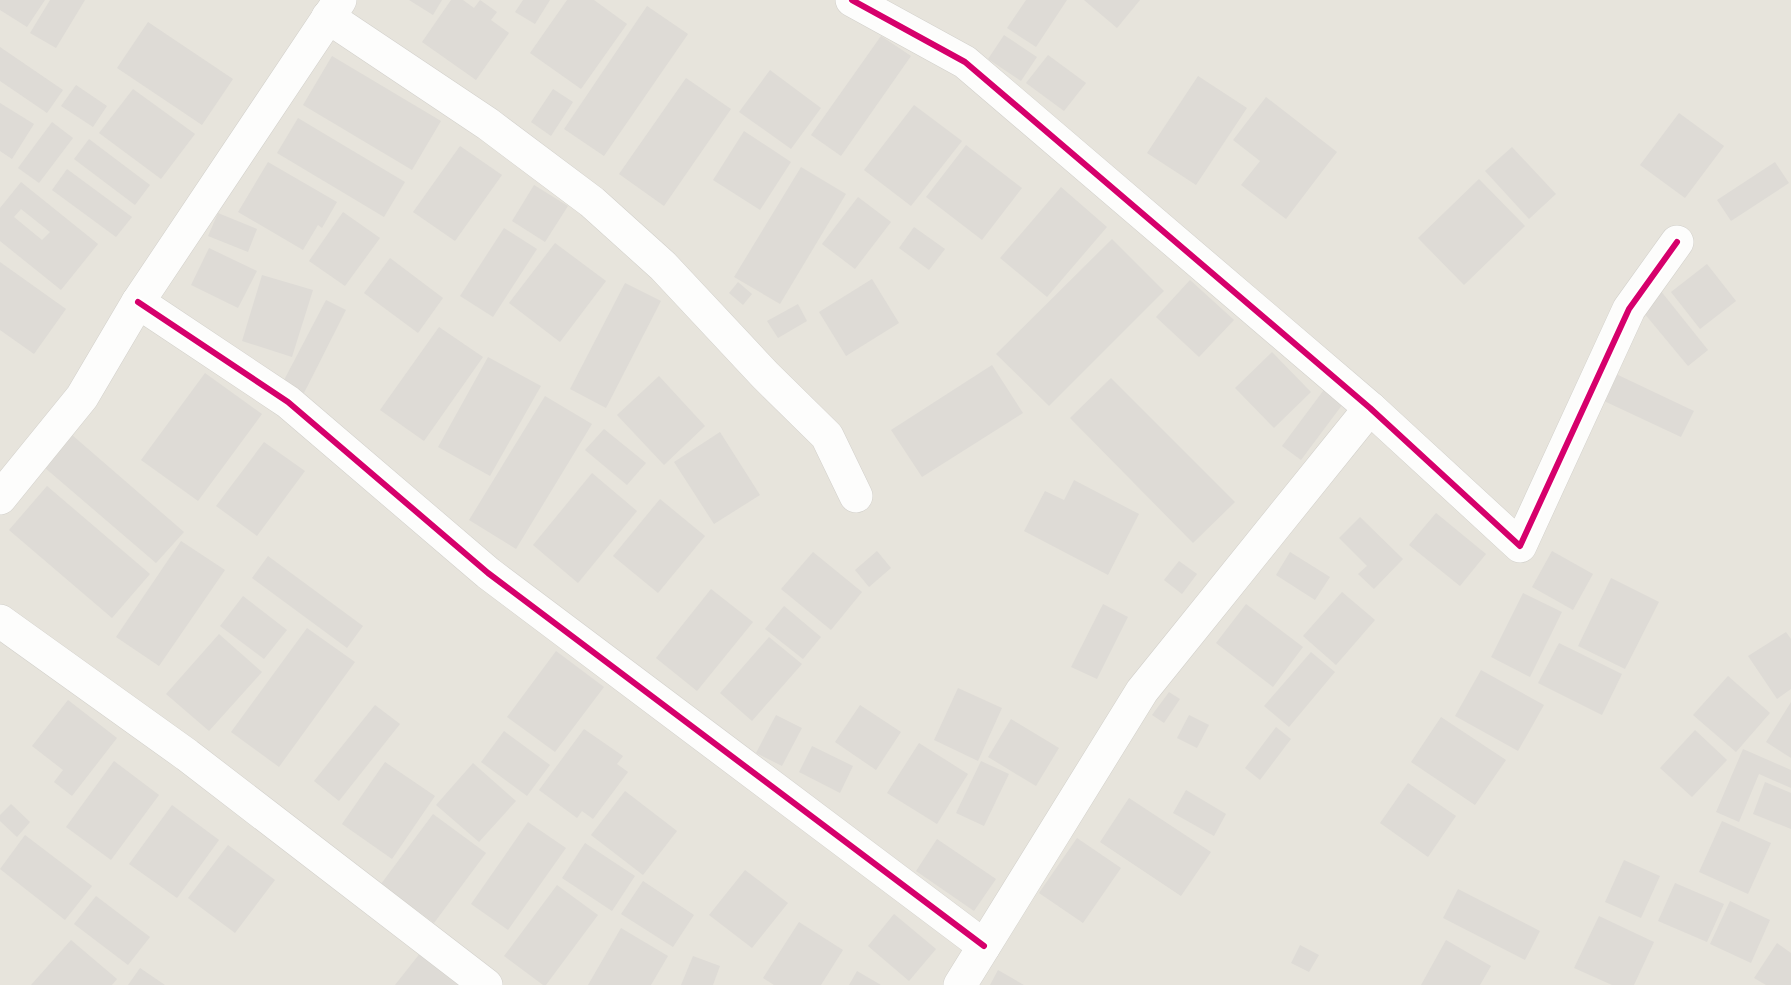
<svg xmlns="http://www.w3.org/2000/svg" width="1791" height="985" viewBox="0 0 1791 985" font-family="'Fira Sans',sans-serif">
<rect width="100%" height="100%" fill="#f4f2ee"/>
<!-- residential -->
<rect fill="#e7e4dc" x="0" y="0" width="1791" height="985"/>
<!-- building -->
<g fill="#dedbd6" fill-rule="evenodd">
<path d="M0,0H45L27,27L0,10Z"/>
<path d="M50,0H85L56,48L30,33Z"/>
<path d="M409,0H442L433,15Z"/>
<path d="M451,0H463L474,8L480,0L497,12L491,20L509,33L476,80L422,42Z"/>
<path d="M523,0H550L535,24L515,12Z"/>
<path d="M567,0H594L627,24L581,89L530,53Z"/>
<path d="M1026,0H1067L1036,47L1007,28Z"/>
<path d="M1084,0H1140L1117,28Z"/>
<path d="M647,6L688,34L604,156L564,129Z"/>
<path d="M148,22L233,79L202,125L117,68Z"/>
<path d="M1004,35L1037,57L1021,81L988,59Z"/>
<path d="M881,36L911,56L841,156L811,135Z"/>
<path d="M0,47L63,90L47,113L0,81Z"/>
<path d="M1048,55L1086,83L1064,111L1026,83Z"/>
<path d="M332,56L441,121L412,170L303,105Z"/>
<path d="M770,70L821,108L791,149L739,112Z"/>
<path d="M1198,76L1247,108L1196,185L1147,153Z"/>
<path d="M686,78L731,109L664,206L619,174Z"/>
<path d="M76,85L107,106L93,127L61,106Z"/>
<path d="M133,89L195,134L161,179L99,133Z"/>
<path d="M553,89L573,102L551,136L531,122Z"/>
<path d="M1266,97L1337,152L1286,219L1241,185L1260,161L1233,140Z"/>
<path d="M0,103L34,124L12,159L0,151Z"/>
<path d="M914,105L962,141L911,206L864,170Z"/>
<path d="M1679,113L1724,146L1685,198L1640,165Z"/>
<path d="M298,118L405,182L384,217L277,153Z"/>
<path d="M52,122L73,138L39,183L18,168Z"/>
<path d="M744,131L791,162L760,210L713,180Z"/>
<path d="M89,139L150,185L135,205L74,159Z"/>
<path d="M966,145L1022,188L982,240L926,197Z"/>
<path d="M460,146L502,175L455,241L413,212Z"/>
<path d="M1512,147L1556,194L1529,219L1485,171Z"/>
<path d="M268,162L337,202L322,228L318,225L303,250L238,212Z"/>
<path d="M1775,162L1789,183L1731,221L1717,200Z"/>
<path d="M801,167L846,194L780,304L734,277Z"/>
<path d="M67,169L132,217L116,237L52,190Z"/>
<path d="M1479,179L1525,226L1464,285L1418,238Z"/>
<path d="M21,182L98,244L61,290L0,241V208ZM21,209L50,232L42,240L14,217Z"/>
<path d="M534,185L568,206L545,242L512,221Z"/>
<path d="M1061,187L1107,227L1047,297L1000,258Z"/>
<path d="M858,197L891,222L855,269L822,244Z"/>
<path d="M343,212L380,238L345,286L309,261Z"/>
<path d="M218,213L257,229L248,252L208,236Z"/>
<path d="M914,227L945,249L929,270L899,248Z"/>
<path d="M504,228L537,249L493,317L460,296Z"/>
<path d="M1112,239L1164,291L1049,406L996,354Z"/>
<path d="M555,243L606,281L560,342L509,303Z"/>
<path d="M209,248L257,271L238,308L191,285Z"/>
<path d="M390,258L443,298L418,333L364,293Z"/>
<path d="M0,262L66,309L34,354L0,330Z"/>
<path d="M1707,264L1736,301L1700,329L1671,292Z"/>
<path d="M262,275L313,290L292,357L242,341Z"/>
<path d="M872,279L899,323L846,356L819,312Z"/>
<path d="M1190,280L1234,320L1199,357L1156,317Z"/>
<path d="M738,282L752,294L743,305L729,293Z"/>
<path d="M625,283L661,301L606,408L570,389Z"/>
<path d="M1660,290L1708,350L1688,366L1639,307Z"/>
<path d="M326,300L346,310L304,393L283,382Z"/>
<path d="M798,304L807,321L778,338L767,321Z"/>
<path d="M439,327L483,357L424,441L380,410Z"/>
<path d="M1272,352L1311,392L1274,428L1235,388Z"/>
<path d="M488,357L541,386L490,476L438,447Z"/>
<path d="M992,365L1023,413L922,477L891,430Z"/>
<path d="M205,373L262,414L198,501L141,460Z"/>
<path d="M1616,374L1694,411L1681,437L1604,401Z"/>
<path d="M659,376L705,426L664,465L617,415Z"/>
<path d="M1111,378L1235,502L1193,543L1070,418Z"/>
<path d="M1329,383L1348,397L1301,460L1282,446Z"/>
<path d="M545,396L592,424L516,549L469,520Z"/>
<path d="M604,429L646,463L627,485L585,450Z"/>
<path d="M720,432L760,495L714,524L674,462Z"/>
<path d="M72,435L184,532L156,563L44,467Z"/>
<path d="M264,442L305,471L257,536L216,506Z"/>
<path d="M592,473L637,511L578,583L533,545Z"/>
<path d="M1074,480L1139,514L1108,575L1024,531L1045,491L1064,500Z"/>
<path d="M47,486L150,574L112,618L9,530Z"/>
<path d="M660,499L705,536L658,593L613,556Z"/>
<path d="M1436,513L1486,554L1460,586L1409,545Z"/>
<path d="M1360,517L1403,559L1374,589L1358,574L1367,566L1339,538Z"/>
<path d="M181,541L225,570L159,666L116,637Z"/>
<path d="M877,551L891,568L869,587L855,570Z"/>
<path d="M1552,551L1593,574L1573,610L1532,587Z"/>
<path d="M813,552L862,592L831,630L781,589Z"/>
<path d="M1290,552L1330,577L1315,600L1276,575Z"/>
<path d="M268,556L363,626L347,648L252,578Z"/>
<path d="M1179,561L1197,574L1182,594L1164,580Z"/>
<path d="M1611,578L1659,602L1625,669L1578,646Z"/>
<path d="M711,589L753,622L697,691L656,658Z"/>
<path d="M1342,592L1375,620L1336,665L1303,636Z"/>
<path d="M1523,593L1562,612L1530,677L1491,657Z"/>
<path d="M243,596L287,630L264,659L220,626Z"/>
<path d="M1103,604L1128,617L1097,679L1071,667Z"/>
<path d="M1246,604L1303,647L1273,687L1216,643Z"/>
<path d="M784,606L821,637L803,659L765,629Z"/>
<path d="M307,628L355,662L279,767L231,732Z"/>
<path d="M1786,632L1791,639V689L1777,699L1748,656Z"/>
<path d="M219,634L262,672L209,731L166,694Z"/>
<path d="M769,637L802,664L752,721L720,693Z"/>
<path d="M1559,643L1622,674L1602,715L1538,683Z"/>
<path d="M556,651L604,687L555,752L507,717Z"/>
<path d="M1311,652L1335,672L1289,727L1264,706Z"/>
<path d="M1481,670L1544,705L1518,751L1455,716Z"/>
<path d="M1728,676L1770,713L1736,752L1693,715Z"/>
<path d="M958,688L1002,708L978,761L934,740Z"/>
<path d="M1169,692L1180,699L1164,723L1152,715Z"/>
<path d="M68,700L117,738L72,796L54,782L63,770L32,746Z"/>
<path d="M1791,702V758L1766,742Z"/>
<path d="M375,705L400,724L339,801L314,781Z"/>
<path d="M860,705L901,732L876,770L835,742Z"/>
<path d="M776,715L802,728L782,766L756,753Z"/>
<path d="M1189,715L1209,725L1197,748L1177,738Z"/>
<path d="M1441,717L1506,760L1475,805L1411,762Z"/>
<path d="M1011,719L1059,748L1036,786L988,757Z"/>
<path d="M1276,727L1291,739L1260,780L1245,768Z"/>
<path d="M584,729L623,756L617,764L628,772L593,819L582,811L577,818L539,790Z"/>
<path d="M1695,730L1727,760L1692,797L1660,768Z"/>
<path d="M504,731L550,765L527,796L481,762Z"/>
<path d="M919,743L968,774L937,824L887,793Z"/>
<path d="M812,746L853,766L840,793L799,772Z"/>
<path d="M1743,749L1791,770V788L1759,774L1739,822L1716,812Z"/>
<path d="M114,761L159,795L111,860L66,827Z"/>
<path d="M981,761L1009,774L984,826L956,813Z"/>
<path d="M385,762L435,796L392,859L342,824Z"/>
<path d="M473,763L516,801L479,842L436,805Z"/>
<path d="M1765,782L1791,793V829L1753,814Z"/>
<path d="M1408,783L1456,816L1428,857L1380,823Z"/>
<path d="M1186,790L1226,814L1214,836L1173,813Z"/>
<path d="M625,791L677,831L643,875L591,835Z"/>
<path d="M1129,798L1211,852L1181,896L1100,842Z"/>
<path d="M11,804L30,822L17,837L0,821V815Z"/>
<path d="M172,805L219,840L177,898L129,864Z"/>
<path d="M433,814L486,853L434,923L381,884Z"/>
<path d="M1722,821L1771,843L1748,894L1699,872Z"/>
<path d="M528,822L566,848L508,930L471,904Z"/>
<path d="M25,835L92,886L65,920L0,869Z"/>
<path d="M1077,838L1121,868L1083,923L1039,893Z"/>
<path d="M937,839L996,879L974,911L916,871Z"/>
<path d="M585,843L635,876L612,911L562,878Z"/>
<path d="M228,845L275,880L235,933L188,898Z"/>
<path d="M1624,860L1660,876L1641,918L1605,902Z"/>
<path d="M745,870L788,903L752,948L709,915Z"/>
<path d="M643,881L694,915L673,947L621,914Z"/>
<path d="M1675,883L1724,904L1707,942L1658,921Z"/>
<path d="M557,885L598,915L546,985H543L504,956Z"/>
<path d="M1458,889L1540,931L1525,960L1443,918Z"/>
<path d="M96,896L150,937L128,965L74,924Z"/>
<path d="M1730,901L1770,920L1751,963L1710,944Z"/>
<path d="M894,914L936,949L909,981L868,946Z"/>
<path d="M1599,916L1654,942L1634,985H1612L1574,968Z"/>
<path d="M799,922L843,950L821,985H774L763,978Z"/>
<path d="M621,928L668,956L651,985H588Z"/>
<path d="M71,940L117,979L112,985H31Z"/>
<path d="M1446,940L1491,966L1480,985H1421Z"/>
<path d="M1777,943L1791,953V985H1766L1754,978Z"/>
<path d="M1300,945L1319,955L1309,972L1291,963Z"/>
<path d="M425,947L460,985H395Z"/>
<path d="M693,956L720,966L713,985H681Z"/>
<path d="M140,968L165,985H128Z"/>
<path d="M998,970L1024,985H990Z"/>
<path d="M857,971L881,985H849Z"/>
</g>
<g fill="none" stroke-linecap="round" stroke-linejoin="round">
<!-- minor casing -->
<g stroke="#d2d0cb" stroke-width="34">
<g id="minor">
<path d="M852,0L965,62L1370,408L1520,546L1629,309L1677,242"/>
<path d="M328,17L488,124L592,202L663,266L765,375L827,436L856,496"/>
<path d="M138,302L288,402L488,573L984,946"/>
<path d="M0,498L82,397L138,302L340,0"/>
<path d="M0,621L187,755L486,985"/>
<path d="M960,985L1142,691L1370,408"/>
</g>
</g>
<!-- minor -->
<use href="#minor" stroke="#fdfdfc" stroke-width="33"/>
<!-- cycleway casing -->
<g stroke="#fff" stroke-width="10">
<g id="cycleway">
<path d="M852,0L965,62L1370,408L1520,546L1629,309L1677,242"/>
<path d="M138,302L288,402L488,573L984,946"/>
</g>
</g>
<!-- cycleway -->
<use href="#cycleway" stroke="#d6006c" stroke-width="6"/>
</g>
</svg>
